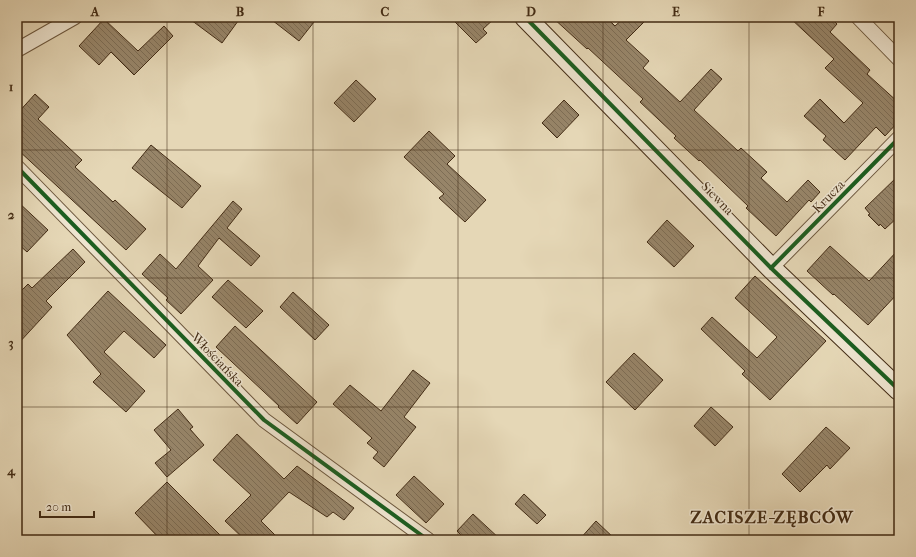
<svg xmlns="http://www.w3.org/2000/svg" width="916" height="557" viewBox="0 0 916 557" font-family="'IM FELL French Canon',serif">
<defs>
<pattern id="building-back-hatch" width="6" height="6" patternUnits="userSpaceOnUse"><rect width="6" height="6" fill="#978569"/><path d="M-1 5l2 2M0 0l6 6M5-1l2 2" fill="none" stroke="#7d6d55"/></pattern>
</defs>
<rect width="100%" height="100%" fill="#e5d7b6"/>
<filter id="stains"><feTurbulence type="fractalNoise" baseFrequency=".005" numOctaves="4"/><feColorMatrix values="0 0 0 0 .2 0 0 0 0 .09 0 0 0 0 .02 0 0 0 .5 -.17"/></filter>
<radialGradient id="worn" r=".72"><stop offset=".6" stop-color="#630" stop-opacity="0"/><stop offset="1" stop-color="#630" stop-opacity=".3"/></radialGradient>
<!-- building -->
<g fill="url(#building-back-hatch)" stroke="#432c15">
<path d="M187,17H241L222,43Z"/>
<path d="M268,17H318L299,41Z"/>
<path d="M450,17H496L483,29L487,33L476,43Z"/>
<path d="M552,17H606L615,26L625,17H649L626,40L649,61L643,68L680,102L711,69L722,79L694,110L738,151L741,148L767,172L761,178L787,202L808,180L820,192L811,202L809,200L776,236L746,208L748,206L700,160L699,161L674,138L676,136L640,102L643,99L588,48L587,49Z"/>
<path d="M789,17H830L837,24L830,32L870,70L867,74L899,103V121L885,136L876,127L845,160L823,140L826,136L804,116L820,99L844,123L863,103L825,68L834,59Z"/>
<path d="M104,19L138,51L164,26L173,36L134,75L111,52L99,65L79,46Z"/>
<path d="M356,80L376,99L354,122L334,103Z"/>
<path d="M35,94L49,107L38,119L82,160L75,167L113,202L115,200L146,229L126,250L17,149V114Z"/>
<path d="M564,100L579,115L557,138L542,123Z"/>
<path d="M429,131L455,156L447,164L486,200L465,222L439,198L444,194L404,157Z"/>
<path d="M151,145L201,186L182,208L132,168Z"/>
<path d="M899,175V216L885,229L880,224L879,226L868,215L870,214L865,208Z"/>
<path d="M17,201L48,230L27,252L17,243Z"/>
<path d="M233,201L242,209L227,228L260,256L251,266L219,238L198,266L213,280L181,314L166,300L168,298L142,274L160,254L176,269Z"/>
<path d="M667,220L694,246L674,267L647,242Z"/>
<path d="M830,246L869,281L899,249V292L868,325L834,294L833,295L807,271Z"/>
<path d="M73,249L85,262L46,301L52,307L17,345V295L28,284L32,288Z"/>
<path d="M755,276L826,341L770,400L742,374L745,371L701,329L712,317L757,358L777,337L735,298Z"/>
<path d="M228,280L263,311L246,328L212,297Z"/>
<path d="M108,291L166,345L154,358L124,331L104,352L145,391L126,412L93,382L101,374L67,335Z"/>
<path d="M293,292L329,325L315,340L280,307Z"/>
<path d="M235,326L317,402L297,424L278,407L279,406L216,347Z"/>
<path d="M634,353L663,380L635,410L606,382Z"/>
<path d="M413,370L430,383L404,417L416,427L384,467L373,458L378,452L367,443L372,438L333,404L350,385L381,411Z"/>
<path d="M711,407L733,427L715,446L694,426Z"/>
<path d="M178,409L193,427L190,429L204,445L167,477L155,463L171,450L154,430Z"/>
<path d="M826,427L850,448L830,469L827,465L800,492L782,474Z"/>
<path d="M237,434L284,479L297,466L354,508L344,520L333,512L327,517L289,492L261,521L280,540H245L225,521L251,495L213,460Z"/>
<path d="M414,476L444,504L426,523L396,495Z"/>
<path d="M167,482L225,540H161L135,513Z"/>
<path d="M524,494L546,515L537,524L515,504Z"/>
<path d="M473,514L501,540H466L457,531Z"/>
<path d="M596,521L616,540H579Z"/>
</g>
<g fill="none" stroke-linecap="round" stroke-linejoin="round">
<!-- street casing -->
<g stroke="#6c573d" stroke-width="16">
<g id="street">
<path d="M858,17L899,59"/>
<path d="M17,50L75,17"/>
<path d="M17,167L264,420L428,540"/>
<path d="M771,268L899,138"/>
</g>
</g>
<!-- secondary casing -->
<g stroke="#432c15" stroke-width="22">
<path id="secondary" d="M525,17L771,268L899,390"/>
</g>
<!-- street -->
<use href="#street" stroke="#eee5d0" stroke-width="14"/>
<!-- secondary -->
<use href="#secondary" stroke="#eee5d0" stroke-width="20"/>
<!-- cycleway casing -->
<g stroke="#eee5d0" stroke-width="6">
<g id="cycleway">
<path d="M525,17L771,268L899,390"/>
<path d="M17,167L264,420L428,540"/>
<path d="M771,268L899,138"/>
</g>
</g>
<!-- cycleway -->
<use href="#cycleway" stroke="#1b5e20" stroke-width="4"/>
</g>
<!-- grid -->
<path fill="none" stroke="#432c15" stroke-width="1" stroke-opacity="0.55" d="M167,17V540M313,17V540M458,17V540M603,17V540M749,17V540M17,150H899M17,278H899M17,407H899"/>
<g text-anchor="middle" stroke-width="3" stroke-linejoin="round" paint-order="stroke">
<!-- street labels -->
<g font-size="13" fill="#432c15" stroke="#eee5d0">
<text transform="translate(828 196) rotate(-46)" y="5">Krucza</text>
<text transform="translate(718 198) rotate(46)" y="5">Siewna</text>
<text transform="translate(218 359) rotate(46)" y="5">Włościańska</text>
</g>
<!-- district labels -->
<g font-size="17" font-weight="bold" letter-spacing="1" fill="#432c15" stroke="#eee5d0">
<text x="772" y="523">ZACISZE-ZĘBCÓW</text>
</g>
</g>
<!-- margin -->
<rect width="916" height="557" fill="none" stroke="#e5d7b6" stroke-width="44"/>
<!-- scale -->
<path d="M40 511v6h54v-6" fill="none" stroke="#432c15" stroke-width="2"/>
<text x="46" y="511" font-size="12" fill="#432c15" stroke="#eee5d0" stroke-width="3" paint-order="stroke">20 m</text>
<rect x="22" y="22" width="872" height="513" fill="none" stroke="#432c15" stroke-width="1.5"/>
<g font-size="13" text-anchor="middle" font-weight="bold" fill="#432c15">
<text x="95" y="16">A</text>
<text x="240" y="16">B</text>
<text x="385" y="16">C</text>
<text x="531" y="16">D</text>
<text x="676" y="16">E</text>
<text x="821" y="16">F</text>
<text x="11" y="91">1</text>
<text x="11" y="219">2</text>
<text x="11" y="347">3</text>
<text x="11" y="475">4</text>
</g>
<rect width="100%" height="100%" filter="url(#stains)"/>
<rect width="100%" height="100%" fill="url(#worn)"/>
</svg>
